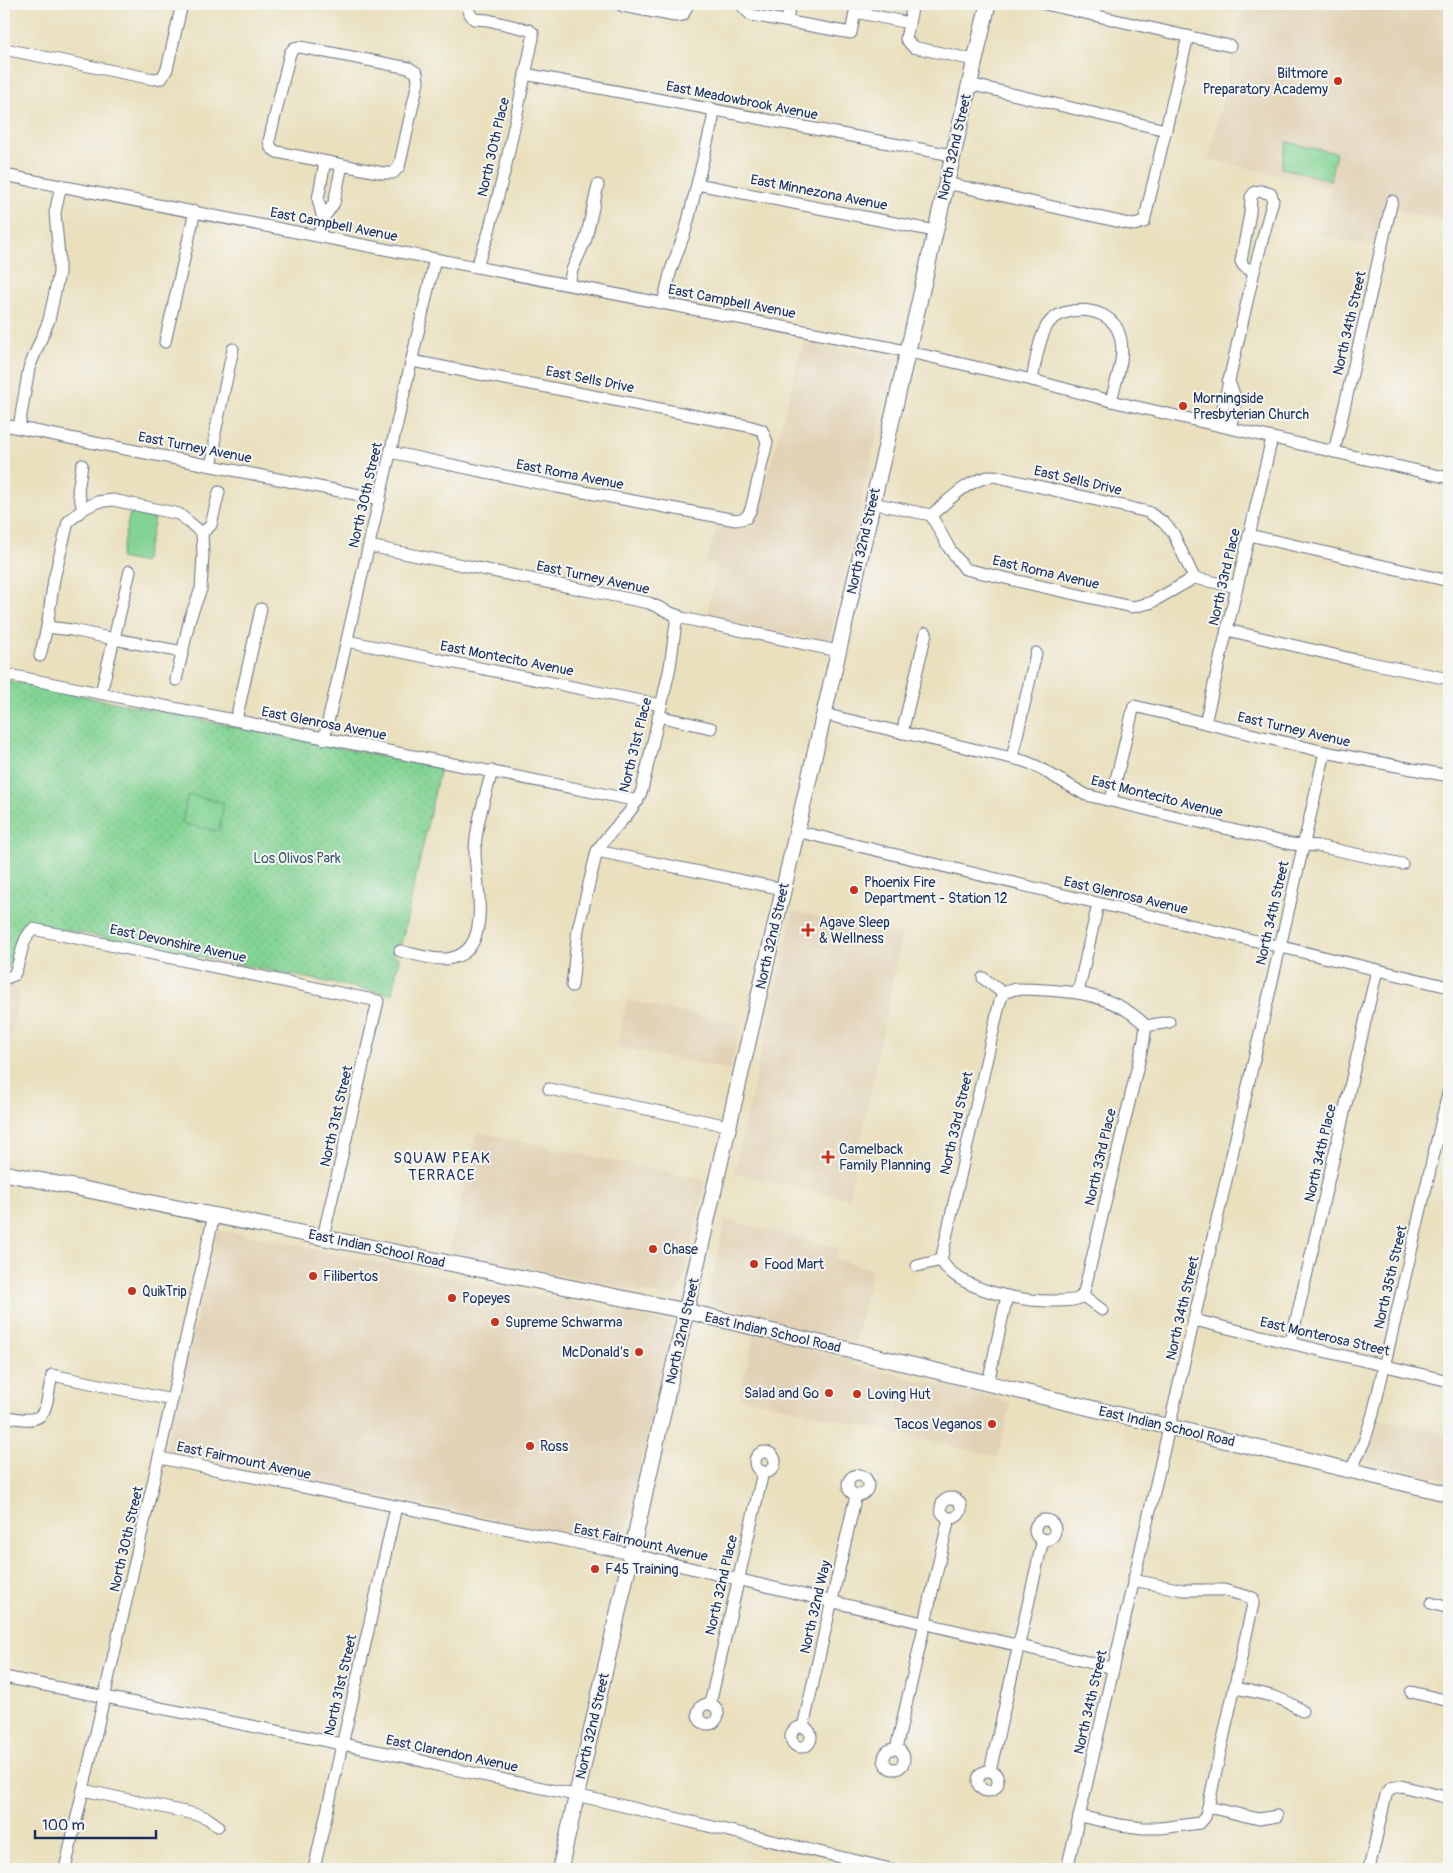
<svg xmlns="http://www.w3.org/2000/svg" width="1453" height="1873" viewBox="0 0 1453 1873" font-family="Pangolin,sans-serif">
<defs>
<pattern id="grass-dots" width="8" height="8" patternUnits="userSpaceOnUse" patternTransform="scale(1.25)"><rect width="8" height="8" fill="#82d393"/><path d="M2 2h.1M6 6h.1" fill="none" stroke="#70b581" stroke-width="1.8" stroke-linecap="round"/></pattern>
</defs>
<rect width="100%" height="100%" fill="#f6f6f2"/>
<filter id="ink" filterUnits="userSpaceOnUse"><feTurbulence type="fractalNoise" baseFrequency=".02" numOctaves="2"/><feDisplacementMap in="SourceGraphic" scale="10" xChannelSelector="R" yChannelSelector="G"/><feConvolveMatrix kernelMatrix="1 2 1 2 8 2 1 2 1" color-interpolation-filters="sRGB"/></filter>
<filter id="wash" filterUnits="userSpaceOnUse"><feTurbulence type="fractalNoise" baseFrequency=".0096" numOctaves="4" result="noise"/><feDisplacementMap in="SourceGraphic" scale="20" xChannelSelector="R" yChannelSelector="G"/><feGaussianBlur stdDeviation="1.12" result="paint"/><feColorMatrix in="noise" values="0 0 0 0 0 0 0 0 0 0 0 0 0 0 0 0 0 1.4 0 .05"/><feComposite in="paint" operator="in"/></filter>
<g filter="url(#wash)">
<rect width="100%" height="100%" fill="#eae0be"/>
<!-- built -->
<g fill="#e1d2b6">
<path d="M1244,4H1449L1448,223L1383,206L1374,247L1320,235L1331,187L1209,159Z"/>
<path d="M803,342L894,360L829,642L707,618L716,566L706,563L718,523L754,527Z"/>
<path d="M793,911L902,935L849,1199L734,1173Z"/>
<path d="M11,983L20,994L4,1065V986Z"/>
<path d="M627,1000L740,1025L730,1070L617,1047Z"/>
<path d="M477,1132L706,1180L682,1285L673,1298L449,1252Z"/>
<path d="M725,1220L838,1247L835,1259L872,1269L850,1364L1011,1402L998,1457L740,1397L758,1316L711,1304L708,1298Z"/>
<path d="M217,1229L672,1323L623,1545L165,1451Z"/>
<path d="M1381,1419L1449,1434V1480L1369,1461L1366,1453Z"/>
</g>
<!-- grass -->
<path fill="url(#grass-dots)" stroke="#4e8178" d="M4,680L440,768L401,945L396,944L393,955L399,958L392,995L37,924L29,926L19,932L9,968L4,974Z"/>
<!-- garden -->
<g fill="#82d393" stroke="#4e8178">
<path d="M1287,142L1336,153L1330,180L1281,168Z"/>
<path d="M130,513L155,519L144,563L120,558Z"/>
<path d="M191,795L224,803L219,830L216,831L182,823L187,798L188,796Z"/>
</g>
</g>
<g filter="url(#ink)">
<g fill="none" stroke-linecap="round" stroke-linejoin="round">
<!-- minor casing -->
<g stroke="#636d80" stroke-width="13">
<g id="minor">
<path d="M467,4L470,14L474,19L488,20L529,30L533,33V38L505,169L488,235L477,266"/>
<path d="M620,4L623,6L675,16L683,15L688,4"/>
<path d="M1045,4L1230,46"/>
<path d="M743,7L751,15L851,33L855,12L909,23L906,39L913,47L974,60"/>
<path d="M787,21L790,4"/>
<path d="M909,23L913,4"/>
<path d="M300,47L409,68L417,73L418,82L399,167L393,173H383L277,152L271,148L269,141L290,53L294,48Z"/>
<path d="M4,49L153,79L162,78L167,69L182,4"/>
<path d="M525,74L952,155"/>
<path d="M969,84L1166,130"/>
<path d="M4,175L892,348L1032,380L1111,401L1449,478"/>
<path d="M946,183L1134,225L1144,222L1188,36"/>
<path d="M697,184L935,231"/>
<path d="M323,219L318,199L325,162"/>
<path d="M319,236L323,219L334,203L342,165"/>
<path d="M569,284L572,270L586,239L598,185"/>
<path d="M663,303L671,270L686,229L713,119V109"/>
<path d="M165,342L195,211"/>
<path d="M1032,380C1035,364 1039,337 1048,324C1064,303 1110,306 1119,333C1127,355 1116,379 1111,401"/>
<path d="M1228,381C1239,400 1235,408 1230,428"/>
<path d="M4,425L380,499"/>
<path d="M1219,425L1254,271L1273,200L1271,194L1261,191L1255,192L1251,197L1250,213L1241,261C1243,268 1248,269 1254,271"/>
<path d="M19,427L29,368L49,320L59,273V256L55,213L61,185"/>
<path d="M390,452L557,487L736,520L746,518L751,509L767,442L762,430L748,426L412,361"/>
<path d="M1334,452L1392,201"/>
<path d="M211,465L215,448V433L233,349"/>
<path d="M872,503L931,515L949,548L965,569L1132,607L1150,603L1194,578L1237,587"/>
<path d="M83,509L97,502L113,500L179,514L202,533"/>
<path d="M931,515C951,499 968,479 994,476L1148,512L1163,522L1173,533L1194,578"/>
<path d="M202,533L211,525L219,492"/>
<path d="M1249,535L1449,581"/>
<path d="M369,546L649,603L682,618L838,651"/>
<path d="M47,627L72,630L114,639L183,652"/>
<path d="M1227,630L1356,660L1449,679"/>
<path d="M347,641L661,705"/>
<path d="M40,656L47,627L54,579L68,522L83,509L78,491L82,465"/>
<path d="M4,674L638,801"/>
<path d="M176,680L190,618L201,589L203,555L202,533"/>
<path d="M101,693L130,571"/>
<path d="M823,714L1024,761L1034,765L1086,795L1291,844L1318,846L1402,864"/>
<path d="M658,716L711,728"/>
<path d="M236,720L261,609"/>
<path d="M1205,723L1272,438"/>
<path d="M902,733L926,633"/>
<path d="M324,739L435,259"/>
<path d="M1012,758L1036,653"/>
<path d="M1111,800L1134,706L1325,752L1449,776"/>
<path d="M796,831L1449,987"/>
<path d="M597,851L783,889"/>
<path d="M400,951C414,954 431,960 445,959C495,956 476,884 475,854C475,826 485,798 492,771"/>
<path d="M983,978L1003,993"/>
<path d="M4,979L14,975C22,958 20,942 33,929L378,1001L323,1237"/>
<path d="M572,986L578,929L597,851C610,829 633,815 642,790L670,667L677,615"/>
<path d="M1015,989C1060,990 1112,990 1146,1026L1144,1040L1085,1288C1084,1291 1083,1295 1080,1298C1074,1301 1064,1301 1057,1301C1024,1302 958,1291 941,1260L999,1005L1003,993Z"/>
<path d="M1078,993L1098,904"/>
<path d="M1146,1026L1169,1022"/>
<path d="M549,1089L729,1126"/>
<path d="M917,1266L941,1260"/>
<path d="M1082,1295L1102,1310"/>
<path d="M1194,1320L1449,1381"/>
<path d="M1291,1342L1377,970"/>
<path d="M988,1383L1007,1296"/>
<path d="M4,1416C49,1426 44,1414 52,1375L172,1400"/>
<circle cx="765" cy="1462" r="10"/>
<path d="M160,1458L631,1554L1113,1668"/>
<path d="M1351,1470L1364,1442L1373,1414L1449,1089"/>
<circle cx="858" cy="1485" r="10"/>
<circle cx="951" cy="1508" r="10"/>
<circle cx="1045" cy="1530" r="10"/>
<path d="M1133,1580L1183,1590H1224L1253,1598V1604L1208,1807"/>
<path d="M1431,1603L1449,1608"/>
<path d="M4,1677L412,1758L440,1766L598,1800L891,1869"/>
<path d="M1235,1688C1258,1693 1283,1696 1302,1711"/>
<path d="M1411,1692L1449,1701"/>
<circle cx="708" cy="1714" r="10"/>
<path d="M710,1704L763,1472"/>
<circle cx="801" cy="1737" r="10"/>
<path d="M803,1727L856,1495"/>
<circle cx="894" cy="1759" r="10"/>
<path d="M896,1749L949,1518"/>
<circle cx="988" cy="1781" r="10"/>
<path d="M990,1771L1043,1539"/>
<path d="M83,1790L199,1815L207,1818L218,1826"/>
<path d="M1079,1816L1120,1825L1143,1828H1160L1200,1823L1205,1817L1208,1807L1259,1819L1277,1816"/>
<path d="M65,1869L214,1215"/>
<path d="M314,1869L396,1507"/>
<path d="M1067,1869L1325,752"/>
<path d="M1369,1869L1386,1795L1391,1788L1401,1786L1449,1798"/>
</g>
</g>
<!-- major casing -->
<g stroke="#636d80" stroke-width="17">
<g id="major">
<path d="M4,1173L686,1311L1449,1494"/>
<path d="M560,1869L686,1311L988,4"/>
</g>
</g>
<!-- minor -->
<use href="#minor" stroke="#fff" stroke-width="11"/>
<!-- major -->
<use href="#major" stroke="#fff" stroke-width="15"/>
</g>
</g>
<!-- markers -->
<g fill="#c8321e" stroke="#f6f6f2" stroke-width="2">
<circle cx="1338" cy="81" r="5"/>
<circle cx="1183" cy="406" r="5"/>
<circle cx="854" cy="890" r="5"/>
<path d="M805.5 922.5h5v5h5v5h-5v5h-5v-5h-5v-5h5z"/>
<path d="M825.5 1149.5h5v5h5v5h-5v5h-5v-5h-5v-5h5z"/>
<circle cx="653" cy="1249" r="5"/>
<circle cx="754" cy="1264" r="5"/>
<circle cx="313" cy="1276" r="5"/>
<circle cx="132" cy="1291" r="5"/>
<circle cx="452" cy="1298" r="5"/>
<circle cx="495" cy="1322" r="5"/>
<circle cx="639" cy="1352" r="5"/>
<circle cx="829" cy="1393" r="5"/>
<circle cx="857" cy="1394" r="5"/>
<circle cx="992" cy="1424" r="5"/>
<circle cx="530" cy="1446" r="5"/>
<circle cx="595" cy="1569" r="5"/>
</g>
<g text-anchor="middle" stroke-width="4" stroke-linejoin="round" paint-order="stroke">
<!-- poi labels -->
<g font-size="14" fill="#1b2f5e" stroke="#f6f6f2" text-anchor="start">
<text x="1328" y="78" text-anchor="end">Biltmore<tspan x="1328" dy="16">Preparatory Academy</tspan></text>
<text x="1193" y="403">Morningside<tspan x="1193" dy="16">Presbyterian Church</tspan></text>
<text x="864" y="887">Phoenix Fire<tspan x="864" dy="16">Department - Station 12</tspan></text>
<text x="819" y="927">Agave Sleep<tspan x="819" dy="16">&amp; Wellness</tspan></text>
<text x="839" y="1154">Camelback<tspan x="839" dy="16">Family Planning</tspan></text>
<text x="663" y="1254">Chase</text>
<text x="764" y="1269">Food Mart</text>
<text x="323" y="1281">Filibertos</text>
<text x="142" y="1296">QuikTrip</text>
<text x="462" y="1303">Popeyes</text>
<text x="505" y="1327">Supreme Schwarma</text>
<text x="629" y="1357" text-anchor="end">McDonald's</text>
<text x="819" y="1398" text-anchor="end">Salad and Go</text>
<text x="867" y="1399">Loving Hut</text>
<text x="982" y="1429" text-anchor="end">Tacos Veganos</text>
<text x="540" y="1451">Ross</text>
<text x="605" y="1574">F45 Training</text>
</g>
<!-- street labels -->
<g font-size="14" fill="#1b2f5e" stroke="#f6f6f2">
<text transform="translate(742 100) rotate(11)" y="5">East Meadowbrook Avenue</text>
<text transform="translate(493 147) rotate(-77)" y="5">North 30th Place</text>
<text transform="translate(954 147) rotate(-77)" y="5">North 32nd Street</text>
<text transform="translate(819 192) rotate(11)" y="5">East Minnezona Avenue</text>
<text transform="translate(334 224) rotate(11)" y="5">East Campbell Avenue</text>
<text transform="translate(732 301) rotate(11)" y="5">East Campbell Avenue</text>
<text transform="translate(1349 323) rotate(-77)" y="5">North 34th Street</text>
<text transform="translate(590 379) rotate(11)" y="5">East Sells Drive</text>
<text transform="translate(195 447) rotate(11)" y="5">East Turney Avenue</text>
<text transform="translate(570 474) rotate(11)" y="5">East Roma Avenue</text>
<text transform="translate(1078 480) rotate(13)" y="5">East Sells Drive</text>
<text transform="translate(365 495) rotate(-77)" y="5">North 30th Street</text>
<text transform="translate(863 541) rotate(-77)" y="5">North 32nd Street</text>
<text transform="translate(1046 572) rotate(13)" y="5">East Roma Avenue</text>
<text transform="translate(593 577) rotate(12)" y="5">East Turney Avenue</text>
<text transform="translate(1224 577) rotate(-77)" y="5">North 33rd Place</text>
<text transform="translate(507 658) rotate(11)" y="5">East Montecito Avenue</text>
<text transform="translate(324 723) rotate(11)" y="5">East Glenrosa Avenue</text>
<text transform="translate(1294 729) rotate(13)" y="5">East Turney Avenue</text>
<text transform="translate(635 745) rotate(-76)" y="5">North 31st Place</text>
<text transform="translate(1157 796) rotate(14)" y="5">East Montecito Avenue</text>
<text transform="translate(1126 895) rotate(13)" y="5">East Glenrosa Avenue</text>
<text transform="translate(1272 913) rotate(-77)" y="5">North 34th Street</text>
<text transform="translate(772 936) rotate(-77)" y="5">North 32nd Street</text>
<text transform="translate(178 943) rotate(12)" y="5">East Devonshire Avenue</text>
<text transform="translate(336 1116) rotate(-77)" y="5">North 31st Street</text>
<text transform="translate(956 1123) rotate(-77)" y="5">North 33rd Street</text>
<text transform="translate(1320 1153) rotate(-77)" y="5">North 34th Place</text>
<text transform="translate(1100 1157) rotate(-77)" y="5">North 33rd Place</text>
<text transform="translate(377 1248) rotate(12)" y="5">East Indian School Road</text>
<text transform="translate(1390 1277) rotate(-77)" y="5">North 35th Street</text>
<text transform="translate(1182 1308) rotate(-77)" y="5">North 34th Street</text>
<text transform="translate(682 1331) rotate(-77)" y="5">North 32nd Street</text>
<text transform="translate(773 1332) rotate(13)" y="5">East Indian School Road</text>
<text transform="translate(1325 1336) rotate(13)" y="5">East Monterosa Street</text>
<text transform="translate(1167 1426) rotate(13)" y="5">East Indian School Road</text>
<text transform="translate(244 1460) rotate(12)" y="5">East Fairmount Avenue</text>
<text transform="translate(126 1539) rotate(-77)" y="5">North 30th Street</text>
<text transform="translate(641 1542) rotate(12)" y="5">East Fairmount Avenue</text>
<text transform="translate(721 1585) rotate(-77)" y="5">North 32nd Place</text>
<text transform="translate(815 1607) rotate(-77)" y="5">North 32nd Way</text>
<text transform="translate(340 1685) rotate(-77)" y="5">North 31st Street</text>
<text transform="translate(1090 1702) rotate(-77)" y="5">North 34th Street</text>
<text transform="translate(592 1726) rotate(-77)" y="5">North 32nd Street</text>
<text transform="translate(452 1753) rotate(12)" y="5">East Clarendon Avenue</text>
</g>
<!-- park labels -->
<g font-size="14" fill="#35586b" stroke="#f6f6f2">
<text x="297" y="863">Los Olivos Park</text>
</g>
<!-- neighbourhood labels -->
<g font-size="15" letter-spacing="1" fill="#1b2f5e" stroke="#f6f6f2">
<text x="442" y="1163">SQUAW PEAK<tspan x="442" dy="17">TERRACE</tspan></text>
</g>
</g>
<!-- margin -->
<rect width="1453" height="1873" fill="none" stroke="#f6f6f2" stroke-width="20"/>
<!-- scale -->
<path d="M35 1830v8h121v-8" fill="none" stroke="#1b2f5e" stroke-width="2.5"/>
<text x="42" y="1830" font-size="15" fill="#1b2f5e" stroke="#f6f6f2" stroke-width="4" paint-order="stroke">100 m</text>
</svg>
